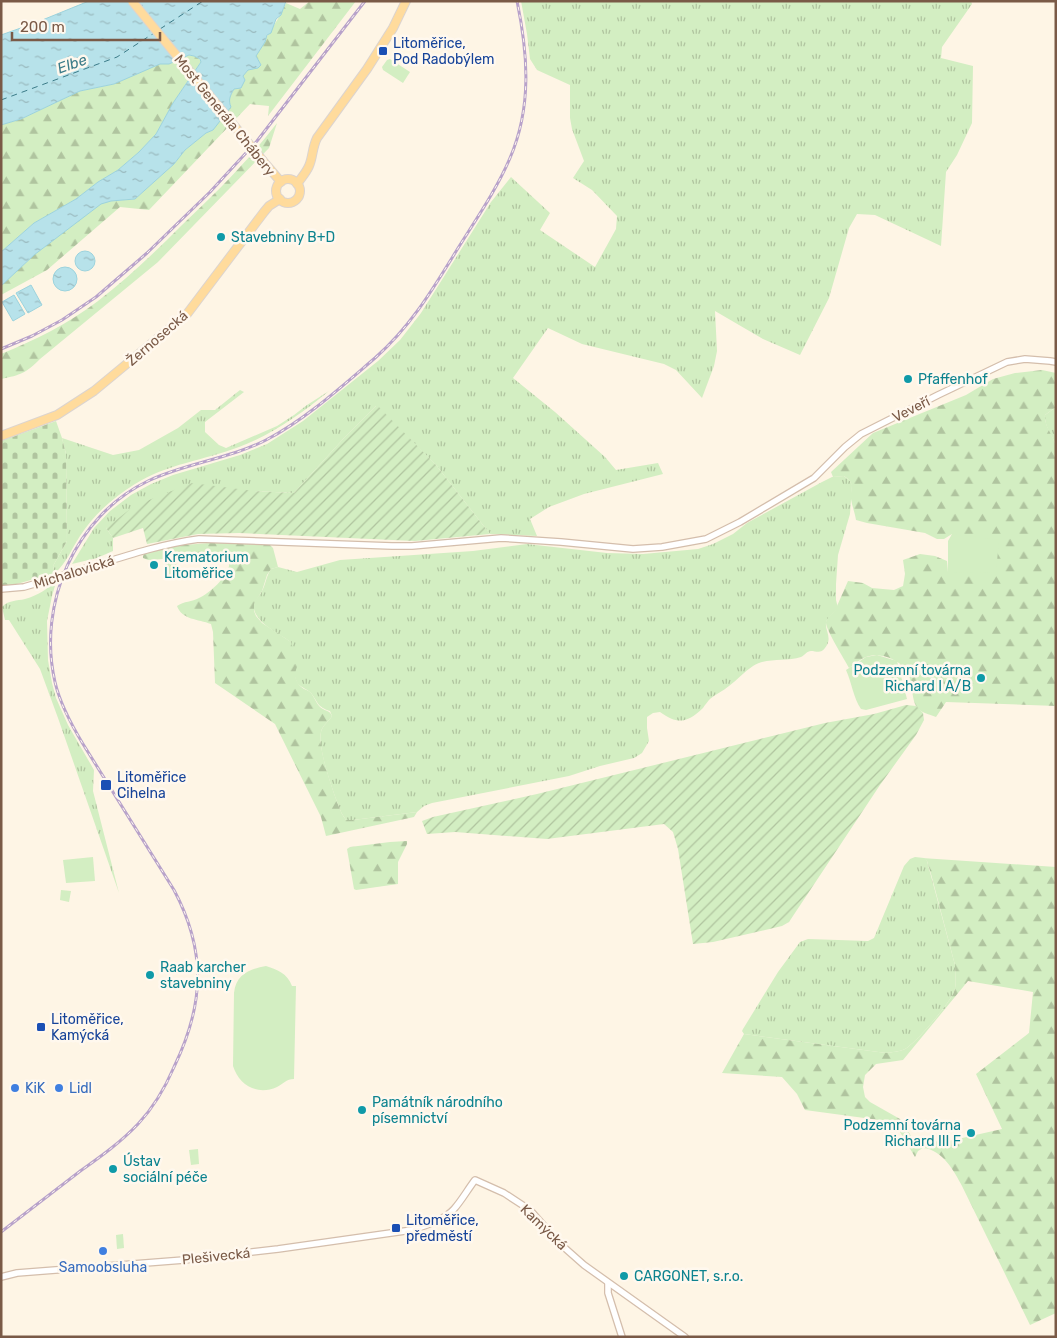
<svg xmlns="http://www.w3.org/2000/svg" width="1057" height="1338" viewBox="0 0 1057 1338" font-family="Rubik,sans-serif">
<defs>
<pattern id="grass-tufts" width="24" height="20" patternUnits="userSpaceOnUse" patternTransform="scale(1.25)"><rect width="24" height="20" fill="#d3eec2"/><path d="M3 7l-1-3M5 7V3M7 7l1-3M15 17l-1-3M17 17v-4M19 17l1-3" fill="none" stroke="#b0c49f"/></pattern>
<pattern id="forest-firs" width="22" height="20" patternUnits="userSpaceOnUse" patternTransform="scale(1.25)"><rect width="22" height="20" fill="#d3eec2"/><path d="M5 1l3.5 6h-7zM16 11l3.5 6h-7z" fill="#b0c49f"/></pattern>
<pattern id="cemetery-stones" width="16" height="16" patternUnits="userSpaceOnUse" patternTransform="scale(1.25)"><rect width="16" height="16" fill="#d3eec2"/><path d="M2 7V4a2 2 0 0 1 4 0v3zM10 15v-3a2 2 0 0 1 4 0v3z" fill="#b0c49f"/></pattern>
<pattern id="garden-furrows" width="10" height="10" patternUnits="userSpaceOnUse" patternTransform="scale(1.25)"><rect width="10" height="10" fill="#d3eec2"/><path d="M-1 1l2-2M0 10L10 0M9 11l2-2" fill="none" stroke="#b0c49f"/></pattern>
<pattern id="water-ripples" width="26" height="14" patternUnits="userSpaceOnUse" patternTransform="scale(1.25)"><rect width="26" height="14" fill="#b7e2ea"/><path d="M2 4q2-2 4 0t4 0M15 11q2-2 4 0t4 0" fill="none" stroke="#9ababf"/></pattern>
</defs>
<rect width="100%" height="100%" fill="#fef5e5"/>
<!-- grass -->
<g fill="url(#grass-tufts)">
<path d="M521,1H971L972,4L942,47L941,58L973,66L972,123L957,155L946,172L941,246L875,215L857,214L849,228L829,298L800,355L763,339L715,311L717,351L714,366L702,398L676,370L664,364L582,344L548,328L513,378L555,412L605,457L616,470L658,463L663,474L584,494L549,507L530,519L537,536L490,534L436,465L376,406L344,438L294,493L254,491L106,528L113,538V551L97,558L72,564L94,528L110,511L131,495L151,484L173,475L240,455L267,444L303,421L378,361L400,340L421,313L491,202L511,177L550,213L540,230L595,267L616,229L617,216L592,190L573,178L584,161L572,129L570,118V85L537,70L530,59L527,34Z"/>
<path d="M240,390L244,392L205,422V432L219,445L226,448L277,426L294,415L307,405L329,391C301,414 273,434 239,447C205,460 167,464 135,484C114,497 94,514 80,536C72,548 66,564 55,573L53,566L67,541L66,454L62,438L113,455L139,450L178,428L201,410H215Z"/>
<path d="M1056,407V445C1052,435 1044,426 1045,415Z"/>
<path d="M844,476L850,481L852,485L850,514L838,555L836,584V600L838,608C835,613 827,617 826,623C825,631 833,638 825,648C821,654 816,651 811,651C807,651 805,655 801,657C786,662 767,657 753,666C744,672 737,680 729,686C723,691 716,694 710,699C708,701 705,705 703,708C687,723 678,725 660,712L653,713L647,717V728L649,741L642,753L634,758L600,766L569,776L432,803L424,806L417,812L353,820H346L342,814C335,798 317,748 321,732C322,726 329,721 332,716L330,711C317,707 318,702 311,693C307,689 302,688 298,684C293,677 292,652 291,642C280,634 251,621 254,604C255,599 260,596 262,591C266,584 266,576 271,569L278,567L297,572L340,560L473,551L527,544L607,553L643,554L698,549L713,544L733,534L747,523L822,482L832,477Z"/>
<path d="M57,579L52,596L47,621L48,660L52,683L56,698L68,725L94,770L93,791L119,893L58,718L40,669L9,620H5L2,607C8,600 17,601 25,599C39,595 48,589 57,579Z"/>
<path d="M915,857L924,858L927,861L955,965C955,974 957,984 954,992C949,1004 916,1043 905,1049C899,1052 892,1052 886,1053L744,1034L742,1031L743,1029L778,972L800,942L808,939L868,941L874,938L904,866L910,859Z"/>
</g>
<!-- forest -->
<g fill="url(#forest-firs)" fill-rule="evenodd">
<path d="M310,1H356L268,116L269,106L250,104L149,210L120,207L47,270L1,295V286L34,255L101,203L111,201L135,199L174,164L185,150L206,133L213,130L234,89L245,80L243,76L248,70L261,65L256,56C265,37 278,22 286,3L300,9Z"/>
<path d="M189,55C194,56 199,57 201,62L173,103L156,134L139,152L118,170L98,182L76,199L34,223L1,252V125L21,119L80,91L114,84L160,63L169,64Z"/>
<path d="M277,123L269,148L158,262L40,359C26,373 21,375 1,379V354C35,340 68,324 98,301C128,278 155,252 182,225C216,193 249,160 277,123Z"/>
<path d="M1042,370L1056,373V407L1045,415C1044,426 1053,435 1056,446V706L946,702L936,717C929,714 920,713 916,706C912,699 912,684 909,675C903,661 881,651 866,657C860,659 854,665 849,668C845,660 825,629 826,622C828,615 836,613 837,606L848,581L863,583L872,588L894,590L903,586L905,574L903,560L920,554L935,556L947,561L948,572L952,534L944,539H937L925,533L867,523L856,520C855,513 852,506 851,499C850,487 856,484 844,476L833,477L831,472L873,433L966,395L993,379L1015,373Z"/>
<path d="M209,543H268L273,548L278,567L271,569L267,575L262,591L254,604V611L256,616L262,623L291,642L298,665C293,674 295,683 304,689C308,691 308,690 311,693C315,698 317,706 323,709C328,712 329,710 332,716C329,721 322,726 321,732C317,747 335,798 342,814L346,820H353L417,812L414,817L326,836L321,817L275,724L215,683L213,632L211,624C198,619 182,620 177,606C184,601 192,602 199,598C210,593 226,578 229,566C229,563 229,561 229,558C227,557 223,554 222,554C215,552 188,552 182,556C176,560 175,571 172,577L170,578L167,577L165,560L163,559L148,560L143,558V556L145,553L172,546Z"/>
<path d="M407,841V844L398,862V884L356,890L354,889L347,849L350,847L390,842Z"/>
<path d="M922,858L1056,867V1313L1030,1325L962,1186C954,1171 943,1150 923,1148L918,1151L915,1157L894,1122L805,1110L797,1094L782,1077L722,1073L744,1034L886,1053C892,1052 899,1052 905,1049C916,1043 949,1004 954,992C957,984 955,974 955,965L931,874L927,861ZM968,981L1033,992L1029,1033L976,1074L1002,1129L949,1141L915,1142L900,1119L870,1102L865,1097L863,1087L865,1075L876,1064L903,1060Z"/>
</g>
<!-- cemetery -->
<path fill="url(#cemetery-stones)" d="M56,421L62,438L66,454L67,541L53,566L55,573L10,586H1V441Z"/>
<!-- park -->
<g fill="#d3eec2">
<path d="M390,59L410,72L403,83L383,70L382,67L387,60Z"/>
<path d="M952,534L999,540L996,572L948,573V541Z"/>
<path d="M877,655L897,661L907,699L866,710L861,709C853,697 852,683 846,670L866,657Z"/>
<path d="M93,857L95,881L66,883L63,860Z"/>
<path d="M61,890L71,891L69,902L60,900Z"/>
<path d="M266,966C278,970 287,973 292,986H296L294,1079C286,1079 283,1084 277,1087C257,1096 239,1085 233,1066L234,993C236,974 250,969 266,966Z"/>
<path d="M198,1149L199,1164L191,1165L189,1150Z"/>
<path d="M183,1174H198V1182L184,1183Z"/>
<path d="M123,1234L124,1248L117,1249L116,1235Z"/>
</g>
<!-- garden -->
<g fill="url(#garden-furrows)">
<path d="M377,405L436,465L490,534L415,541L239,533L198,534L147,544L143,528L113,538L106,528L134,506L192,483L254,491L294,493L344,438Z"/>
<path d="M906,705L916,706L923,713L924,720L916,735L880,785L789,922L782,926L713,942L693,944L678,849L673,832L664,824L547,839L455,832L427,834L422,821L433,817L537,794L825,723L874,714Z"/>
</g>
<!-- water -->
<g fill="url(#water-ripples)" stroke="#9cd3dd">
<path d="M89,1H286L281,15L276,19L271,33L267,35L265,42L256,56L261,65L258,68L248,70L243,76L245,80L241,88L234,89C230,96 228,100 231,107L213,130L206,133L185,150L174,164L135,199L111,201L101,204L34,255L1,286V252L34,223L76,199L98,182L118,170L139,152L156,134L173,103L201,62L200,59L194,56L189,55L169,64H160L114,84L80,91L21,119L1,125V35L35,23Z"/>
<circle cx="85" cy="261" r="10"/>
<circle cx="65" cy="279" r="12"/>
<path d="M31,285L42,305L28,313L16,293Z"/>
<path d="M14,295L25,314L13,321L2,302Z"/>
</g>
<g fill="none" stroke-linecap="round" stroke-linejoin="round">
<!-- ferry -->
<g stroke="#3b7b88" stroke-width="1" stroke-dasharray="6 5" stroke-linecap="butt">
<path d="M160,29L203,1"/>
<path d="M1,100L117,57L154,33"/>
</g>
<!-- minor casing -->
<g stroke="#d4beac" stroke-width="8">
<g id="minor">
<path d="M67,574C111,561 154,545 199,539L392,546H412L501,538L561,542L633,549L662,547L706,539L740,522L814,478L845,447L861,434L938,395L1007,362L1025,359L1050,361L1056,362"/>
<path d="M1,589L24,587L58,577"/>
<path d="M1,1277L17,1273L184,1260L278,1249L412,1230C426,1225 443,1221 454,1209C462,1200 468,1189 475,1180L504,1193L530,1210L558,1242L584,1265L685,1337"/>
<path d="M608,1283V1293L622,1337"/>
</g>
</g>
<!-- major casing -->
<g stroke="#dcd4cf" stroke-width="10">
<g id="major">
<path d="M263,161L281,182"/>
<circle cx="288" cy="191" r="12"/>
<path d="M297,184C301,178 306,173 309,166C313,157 312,148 317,138L367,69L393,28L406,1"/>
<path d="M1,436L57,415L94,391L187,314L264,212L269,206L280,199"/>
</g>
</g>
<!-- minor -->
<use href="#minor" stroke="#fff" stroke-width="5.5"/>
<!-- major -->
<use href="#major" stroke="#ffdb9c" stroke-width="8"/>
<!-- rail casing -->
<g stroke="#b8a2ca" stroke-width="3">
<g id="rail">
<path d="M1,349L32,336L62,320L96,297L147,253L210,192L257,141L365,1"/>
<path d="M1,1232C27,1212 53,1192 79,1172C100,1157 120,1143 138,1124C153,1108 165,1088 174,1067C204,1005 207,952 174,890L83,744C71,724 60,704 55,682C37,604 75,516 148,481C186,463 229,459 266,440C306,419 341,387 375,358C410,327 431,292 455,253C474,222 496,191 510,158C532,107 528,54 517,1"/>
</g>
</g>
<!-- rail -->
<use href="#rail" stroke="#fff8ee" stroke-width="1" stroke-dasharray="4" stroke-linecap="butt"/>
<!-- minor-bridge casing -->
<g stroke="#d4beac" stroke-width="8" stroke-linecap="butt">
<path id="minor-bridge" d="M58,577L67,574"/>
</g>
<!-- major-bridge casing -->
<g stroke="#dcd4cf" stroke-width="10" stroke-linecap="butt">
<path id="major-bridge" d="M132,1L263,161"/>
</g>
<!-- minor-bridge -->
<use href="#minor-bridge" stroke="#fff" stroke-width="5.5"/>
<!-- major-bridge -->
<use href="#major-bridge" stroke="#ffdb9c" stroke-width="8"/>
</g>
<!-- markers -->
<g fill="#1a4fb4" stroke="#fff8ee" stroke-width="2">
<rect x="378" y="46" width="10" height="10" rx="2.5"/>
<rect x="100" y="779" width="12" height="12" rx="2.5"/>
<rect x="36" y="1022" width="10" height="10" rx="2.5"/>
<rect x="391" y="1223" width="10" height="10" rx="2.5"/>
</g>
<g fill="#0f9aa8" stroke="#fff8ee" stroke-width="2">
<circle cx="221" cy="237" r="5"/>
<circle cx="908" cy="379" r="5"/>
<circle cx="154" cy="565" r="5"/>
<circle cx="981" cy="678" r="5"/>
<circle cx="150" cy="975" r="5"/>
<circle cx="362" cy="1110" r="5"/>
<circle cx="971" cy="1133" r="5"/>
<circle cx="113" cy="1169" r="5"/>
<circle cx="624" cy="1276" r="5"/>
</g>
<g fill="#3f7fe0" stroke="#fff8ee" stroke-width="2">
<circle cx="15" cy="1088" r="5"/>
<circle cx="59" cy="1088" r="5"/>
<circle cx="103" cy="1251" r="5"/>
</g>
<g text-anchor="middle" stroke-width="5" stroke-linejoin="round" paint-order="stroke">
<!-- transit labels -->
<g font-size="14" fill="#164399" stroke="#fff8ee" text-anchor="start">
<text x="393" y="48">Litoměřice,<tspan x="393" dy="16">Pod Radobýlem</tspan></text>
<text x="117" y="782">Litoměřice<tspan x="117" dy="16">Cihelna</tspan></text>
<text x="51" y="1024">Litoměřice,<tspan x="51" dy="16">Kamýcká</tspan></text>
<text x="406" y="1225">Litoměřice,<tspan x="406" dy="16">předměstí</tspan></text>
</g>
<!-- street labels -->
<g font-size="14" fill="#7a5a47" stroke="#fff8ee">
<text transform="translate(225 115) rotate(51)" y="5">Most Generála Chábery</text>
<text transform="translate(157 338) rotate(-41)" y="5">Žernosecká</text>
<text transform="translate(911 409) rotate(-27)" y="5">Veveří</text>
<text transform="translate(74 572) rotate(-17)" y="5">Michalovická</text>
<text transform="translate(544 1227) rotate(44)" y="5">Kamýcká</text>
<text transform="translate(216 1256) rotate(-6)" y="5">Plešivecká</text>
</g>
<!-- culture labels -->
<g font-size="14" fill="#0d838f" stroke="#fff8ee" text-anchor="start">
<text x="231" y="242">Stavebniny B+D</text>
<text x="918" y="384">Pfaffenhof</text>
<text x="164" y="562">Krematorium<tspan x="164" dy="16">Litoměřice</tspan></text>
<text x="971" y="675" text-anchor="end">Podzemní továrna<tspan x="971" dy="16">Richard I A/B</tspan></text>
<text x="160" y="972">Raab karcher<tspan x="160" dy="16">stavebniny</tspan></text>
<text x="372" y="1107">Památník národního<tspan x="372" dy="16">písemnictví</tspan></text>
<text x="961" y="1130" text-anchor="end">Podzemní továrna<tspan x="961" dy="16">Richard III F</tspan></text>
<text x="123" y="1166">Ústav<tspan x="123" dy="16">sociální péče</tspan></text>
<text x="634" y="1281">CARGONET, s.r.o.</text>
</g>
<!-- shop labels -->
<g font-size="14" fill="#366cbe" stroke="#fff8ee" text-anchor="start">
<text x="25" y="1093">KiK</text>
<text x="69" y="1093">Lidl</text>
<text x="103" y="1272" text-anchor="middle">Samoobsluha</text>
</g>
<!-- water labels -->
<g font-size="15" font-style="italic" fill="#3b7b88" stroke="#fff8ee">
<text transform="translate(72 64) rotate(-20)" y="5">Elbe</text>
</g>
</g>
<!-- border -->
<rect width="1057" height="1338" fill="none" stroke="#7a5a47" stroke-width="5"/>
<!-- scale -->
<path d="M12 32v8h148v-8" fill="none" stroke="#7a5a47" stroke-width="2.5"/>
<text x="20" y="32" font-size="15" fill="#7a5a47" stroke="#fff8ee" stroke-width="4" paint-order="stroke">200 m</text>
</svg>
